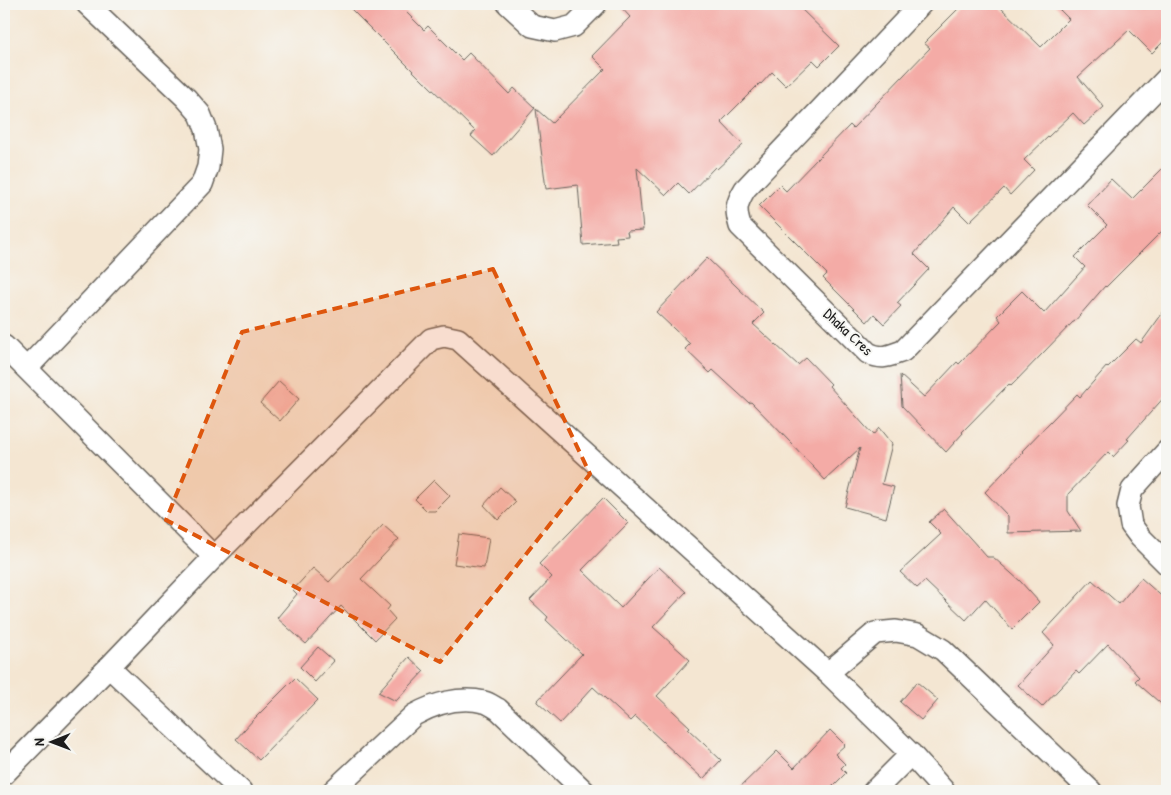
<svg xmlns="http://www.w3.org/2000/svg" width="1171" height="795" viewBox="0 0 1171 795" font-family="'Patrick Hand',sans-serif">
<rect width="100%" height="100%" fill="#f6f6f2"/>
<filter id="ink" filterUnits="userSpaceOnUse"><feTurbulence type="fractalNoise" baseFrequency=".02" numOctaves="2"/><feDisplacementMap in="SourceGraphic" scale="10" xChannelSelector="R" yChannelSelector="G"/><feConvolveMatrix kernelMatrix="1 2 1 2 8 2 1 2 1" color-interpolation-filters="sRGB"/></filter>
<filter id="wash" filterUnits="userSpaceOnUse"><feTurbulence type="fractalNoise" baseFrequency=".0096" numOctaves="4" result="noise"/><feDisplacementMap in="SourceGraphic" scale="20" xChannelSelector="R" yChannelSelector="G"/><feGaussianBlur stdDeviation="1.12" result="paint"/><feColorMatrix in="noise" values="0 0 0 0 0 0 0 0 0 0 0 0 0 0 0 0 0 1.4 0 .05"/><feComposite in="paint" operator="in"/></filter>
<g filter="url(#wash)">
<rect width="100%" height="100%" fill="#f4e6d2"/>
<g id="blocks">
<!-- building -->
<g fill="#f4aba6">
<path d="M346,4H398L424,30L428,26L462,60L469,53L509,94L514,88L535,108L493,156L471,136L475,131L426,83H425Z"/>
<path d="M618,4H796L839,46L819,66L813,60L786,86L772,72L761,84L760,83L721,122L743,145L717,169L715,167L689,194L678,183L666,195L637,168L643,230L627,231L628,236L616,237L617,242L583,245L578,185L546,189L536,109L552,123L605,69L592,56L630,17Z"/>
<path d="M963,4H997L1041,47L1069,19L1054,4H1167V38L1152,53L1129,30L1078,77L1104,107L1084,125L1073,113L1024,160L1034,170L1010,195L1004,188L969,222L954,207L914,254L929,269L897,303L901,306L884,324L874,314L867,322L823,278L827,274L759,206L780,185L786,191L850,125L853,128L930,48L924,43Z"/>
<path d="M1167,164V226L1106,287L1105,286L1074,322H1073L1011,386L1009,384L962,432L963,433L946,452L902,406L900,375L924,397L957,362L959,364L1001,321L997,316L1022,291L1044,313L1085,267L1075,257L1107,225L1087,205L1111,179L1132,199Z"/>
<path d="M707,258L764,313L753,324L798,365L806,358L831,384L829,386L873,435L879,428L892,444L882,484L894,487L886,518L845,507L860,448L825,480L792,444L751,402L749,403L713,370L710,373L685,349L690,344L656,312Z"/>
<path d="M1167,307V394L1127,439L1129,440L1113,457L1108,452L1068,494V511L1081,531L1008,533V516L985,492L1023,452L1022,451L1077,394L1080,397L1107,366L1108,367L1136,339L1141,343Z"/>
<path d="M279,381L299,399L280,421L260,403Z"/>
<path d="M434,480L450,496L435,511H427L415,499Z"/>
<path d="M500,487L516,502L498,520L484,505Z"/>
<path d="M603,498L628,523L582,570L621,608L659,567L686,592L653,627L690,660L657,696L690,727L688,729L721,760L703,779L635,716L630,721L593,687L560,723L537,702V701L582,654L546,620L548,617L530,600L552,577L539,564Z"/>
<path d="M944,509L987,557H993L1020,581L1039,602L1012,629L985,599L966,620L925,581L917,588L900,572L941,534L929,522Z"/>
<path d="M383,525L399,539L361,579L390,606L387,610L395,619L375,640L341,606L306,644L277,618L297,594L293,590L313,568L329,582Z"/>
<path d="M459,534L489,538L484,568L454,564Z"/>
<path d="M1141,578L1167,601V709L1135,681L1139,677L1108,644L1079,674L1076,671L1042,707L1018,685L1054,645L1043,633L1092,580L1119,604Z"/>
<path d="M318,647L334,661L315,682L300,667Z"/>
<path d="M409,657L424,671L396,701L378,692Z"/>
<path d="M295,678L318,700L259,760L236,739L253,720Z"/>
<path d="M917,682L938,700L921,720L900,702Z"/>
<path d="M830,730L845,745L835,754L845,764L841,768L846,773L828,791H736L777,751L794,768Z"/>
</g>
</g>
</g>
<g filter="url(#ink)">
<use href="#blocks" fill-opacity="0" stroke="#68635c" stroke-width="1"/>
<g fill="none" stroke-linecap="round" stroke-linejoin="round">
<!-- street casing -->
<g stroke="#68635c" stroke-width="24">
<g id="street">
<path d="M508,4L532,26L555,31L574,26L596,4"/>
<path d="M921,4L745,189C736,204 735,209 740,226L868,353C883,360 888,356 903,351L1167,78"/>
<path d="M4,346L214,557"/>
<path d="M27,368L202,184L208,167L210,149L206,129L200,114L186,98L87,4"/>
<path d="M1167,451L1132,490L1128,506L1131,525L1140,537L1167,564"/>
<path d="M109,667L241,791"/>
<path d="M828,673L875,633L896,631L918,635L943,650L1091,791"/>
<path d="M4,774L109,667L214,557L431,339L444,336L458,339L828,673L911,754L944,791"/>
<path d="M333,791L414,715C434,704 460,696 484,702C489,703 494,707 498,709L584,791"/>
<path d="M874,791L911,754"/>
</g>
</g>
<!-- street -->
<use href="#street" stroke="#fff" stroke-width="21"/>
</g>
</g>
<!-- marked area -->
<path fill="#de560d" fill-opacity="0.2" stroke="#de560d" stroke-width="4" stroke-dasharray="10 6" stroke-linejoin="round" d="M493,269L590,474L440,662L166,520L242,332Z"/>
<g text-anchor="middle" stroke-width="4" stroke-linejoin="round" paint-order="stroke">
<!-- street labels -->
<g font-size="15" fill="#1c1c1c" stroke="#f6f6f2">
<text transform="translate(848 332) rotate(43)" y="5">Dhaka Cres</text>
</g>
</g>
<!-- margin -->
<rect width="1171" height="795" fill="none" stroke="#f6f6f2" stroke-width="20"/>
<!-- north arrow -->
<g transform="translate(52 742) rotate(269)" stroke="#f6f6f2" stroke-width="4" paint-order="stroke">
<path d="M0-4L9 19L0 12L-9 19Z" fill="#1c1c1c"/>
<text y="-8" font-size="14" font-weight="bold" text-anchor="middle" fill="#1c1c1c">N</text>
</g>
</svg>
